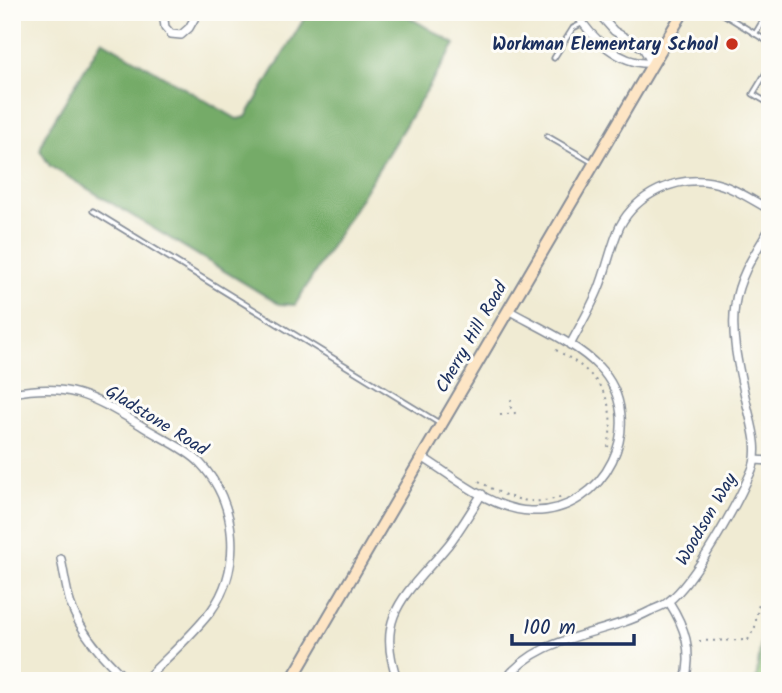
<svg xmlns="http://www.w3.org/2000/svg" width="782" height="693" viewBox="0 0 782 693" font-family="Kalam,sans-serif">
<rect width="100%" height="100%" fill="#fdfcf7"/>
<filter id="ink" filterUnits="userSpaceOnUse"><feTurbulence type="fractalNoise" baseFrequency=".0143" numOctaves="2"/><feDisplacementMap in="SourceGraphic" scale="14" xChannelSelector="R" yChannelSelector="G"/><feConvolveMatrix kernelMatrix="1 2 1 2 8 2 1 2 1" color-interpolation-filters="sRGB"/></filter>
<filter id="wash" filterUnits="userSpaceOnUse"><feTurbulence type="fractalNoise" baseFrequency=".00686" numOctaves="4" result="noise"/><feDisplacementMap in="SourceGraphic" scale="28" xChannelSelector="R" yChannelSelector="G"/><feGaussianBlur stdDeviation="1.57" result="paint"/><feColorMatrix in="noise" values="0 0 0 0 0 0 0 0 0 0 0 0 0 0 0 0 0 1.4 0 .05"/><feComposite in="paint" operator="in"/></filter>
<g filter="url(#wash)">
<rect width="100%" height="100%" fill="#f0ebd3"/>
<!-- green -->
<path fill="#92c677" stroke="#567a6a" stroke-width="2" d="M770,605V681H756L763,627Z"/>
<!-- forest -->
<path fill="#75ab68" stroke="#486d63" stroke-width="2" d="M308,12H400L455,44L295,305L279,304L50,166L40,150L45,135L102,40L237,119L246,117Z"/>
</g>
<g filter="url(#ink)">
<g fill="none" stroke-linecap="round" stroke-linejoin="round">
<!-- service casing -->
<g stroke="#868d98" stroke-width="7">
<g id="service">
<path d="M720,12L770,43"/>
<path d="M755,34L768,12"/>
<path d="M554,58L573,28L583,23"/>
<path d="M770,66L753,94L770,104"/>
<path d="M547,136L592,162"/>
<path d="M93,211L439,423"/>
</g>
</g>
<!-- minor casing -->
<g stroke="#868d98" stroke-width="10">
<g id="minor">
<path d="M168,12L164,20L165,27L171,34L181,35L189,28L198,12"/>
<path d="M576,12C590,38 622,66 652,63L643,48L614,31L597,12"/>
<path d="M570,345C580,326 591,308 599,288C607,268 611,246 620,226C637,194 676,176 711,182C732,186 752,200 770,210"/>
<path d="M12,393C71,382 93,397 142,426C159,437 187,449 200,463C237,502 243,567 211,611C193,635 165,659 144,681"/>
<path d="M422,457C454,477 492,510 531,511C605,514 651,422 599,367C576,343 536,326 508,310"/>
<path d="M755,460L770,461"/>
<path d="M61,559C64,573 66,588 70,602C80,633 104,659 128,681"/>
<path d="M669,602C685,627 693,651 685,681"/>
<path d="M398,681C372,613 410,592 449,544C461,528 471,511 482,494"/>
<path d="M504,681C541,633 601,637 650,611C656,608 664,606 669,601C695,581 737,504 751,472C761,451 752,426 747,405C740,374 730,336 735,305C739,276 755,253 770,228"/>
</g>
</g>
<!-- secondary casing -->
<g stroke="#868d98" stroke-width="14">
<path id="secondary" d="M291,681L683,12"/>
</g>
<!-- path -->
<g stroke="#868d98" stroke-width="2" stroke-dasharray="2 5" stroke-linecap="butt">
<path d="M770,25V33"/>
<path d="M556,350C598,373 618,398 608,447"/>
<path d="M500,415L515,413L511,408V398"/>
<path d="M479,481C506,498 532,508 563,496"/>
<path d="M699,641L748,640L755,627L758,607L770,586"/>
<path d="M12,671L20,681"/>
</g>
<!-- service -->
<use href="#service" stroke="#fff" stroke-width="3.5"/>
<!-- minor -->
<use href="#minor" stroke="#fff" stroke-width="7"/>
<!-- secondary -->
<use href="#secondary" stroke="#fde5c5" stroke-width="10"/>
</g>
</g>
<!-- markers -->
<circle fill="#c8321e" stroke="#fdfcf7" stroke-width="2.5" cx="732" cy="44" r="7"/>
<g text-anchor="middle" stroke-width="6" stroke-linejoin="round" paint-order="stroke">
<!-- poi labels -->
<g font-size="18" font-weight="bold" fill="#1b2f5e" stroke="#fdfcf7" text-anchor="end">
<text x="718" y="50">Workman Elementary School</text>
</g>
<!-- street labels -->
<g font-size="18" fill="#1b2f5e" stroke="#fdfcf7">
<text transform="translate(471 337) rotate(-60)" y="6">Cherry Hill Road</text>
<text transform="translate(157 420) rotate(32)" y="6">Gladstone Road</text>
<text transform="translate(706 519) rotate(-60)" y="6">Woodson Way</text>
</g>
</g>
<!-- margin -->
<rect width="782" height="693" fill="none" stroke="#fdfcf7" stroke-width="42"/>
<!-- scale -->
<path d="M512 634v10h122v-10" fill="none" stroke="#1b2f5e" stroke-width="3.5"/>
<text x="523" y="634" font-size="21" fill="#1b2f5e" stroke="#fdfcf7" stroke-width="5" paint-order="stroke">100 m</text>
</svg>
